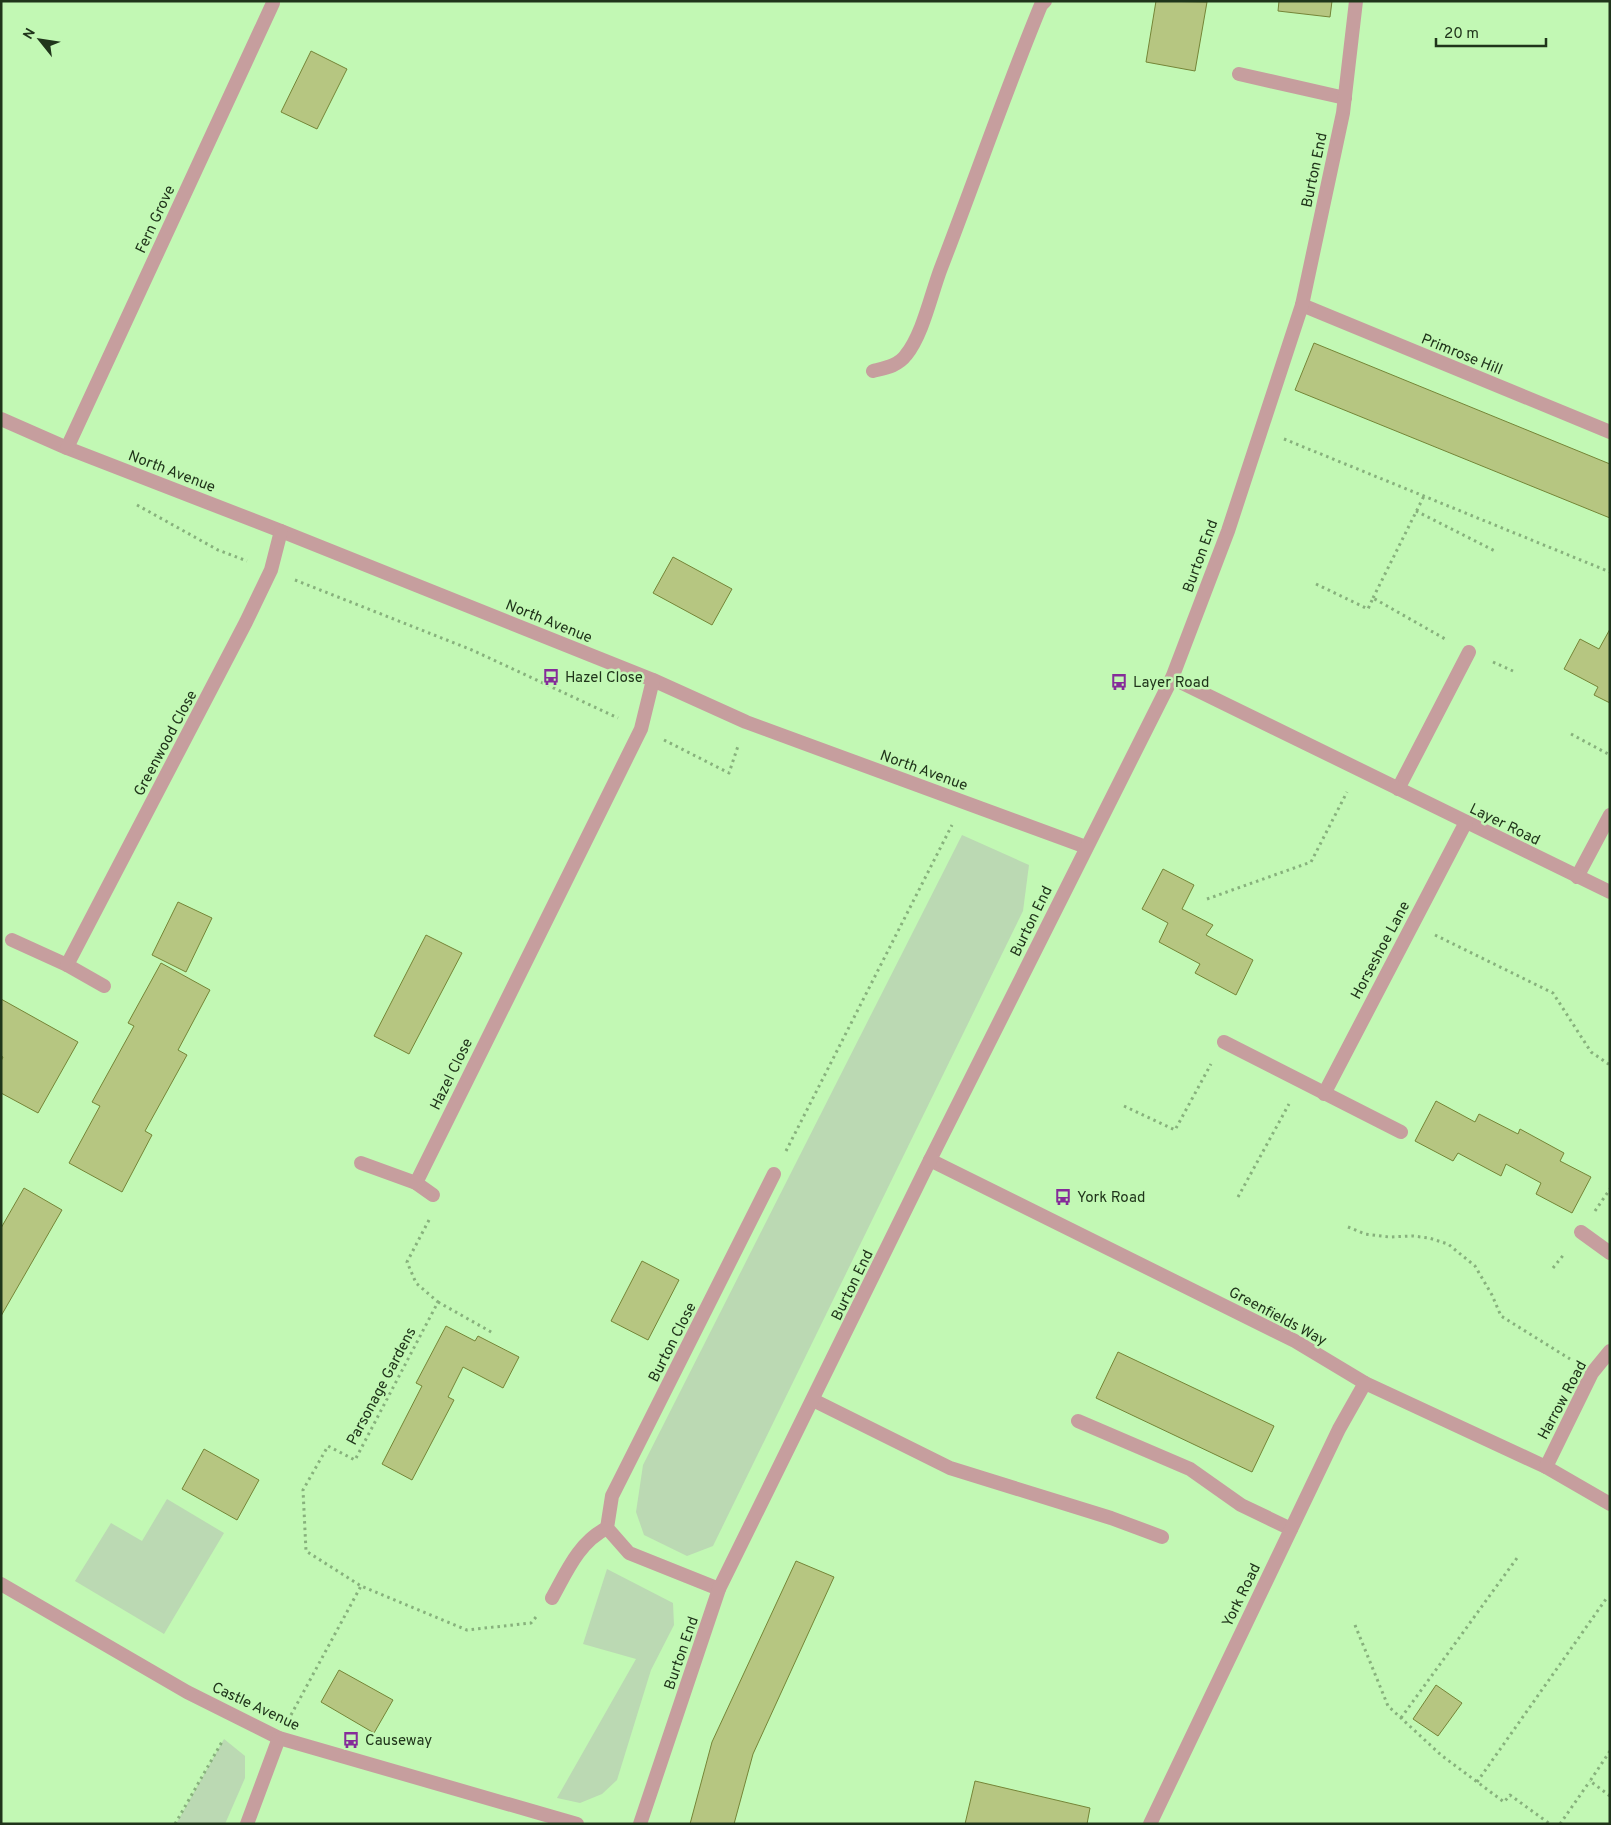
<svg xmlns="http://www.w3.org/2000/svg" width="1611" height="1825" viewBox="0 0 1611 1825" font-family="Overpass,sans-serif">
<rect width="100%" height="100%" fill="#c2f8b4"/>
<!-- green -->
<g fill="#bbd9b3">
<path d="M962,835L1029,865L1023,911L713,1546L687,1556L644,1535L636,1512L643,1465Z"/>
<path d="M167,1499L224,1533L164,1634L75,1581L111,1523L142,1541Z"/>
<path d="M607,1569L673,1603L674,1625L651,1670L617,1780L602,1794L580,1803L557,1798L636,1659L583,1644Z"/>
<path d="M224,1739L245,1756V1778L225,1824H176Z"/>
</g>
<!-- building -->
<g fill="#b6c681" stroke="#758537">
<path d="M1156,1L1207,2L1195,71L1146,62Z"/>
<path d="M1279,1H1332L1330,17L1278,11Z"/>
<path d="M311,51L347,69L317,129L281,112Z"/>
<path d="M1314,343L1610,464V518L1295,390Z"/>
<path d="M673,557L732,589L712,625L653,593Z"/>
<path d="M1610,629V703L1594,695L1598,687L1564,669L1580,639L1599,649Z"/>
<path d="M1163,869L1194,885L1182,909L1213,925L1206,935L1253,960L1236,995L1195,973L1200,964L1159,942L1168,923L1142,909Z"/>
<path d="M178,902L212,918L186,972L152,955Z"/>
<path d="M426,935L462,953L409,1054L374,1036Z"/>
<path d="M161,963L210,990L178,1050L187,1055L145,1131L152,1135L122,1192L69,1163L100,1106L92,1102L134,1026L128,1023Z"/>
<path d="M1,999L78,1042L38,1113L1,1093V1061L3,1057L1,1056Z"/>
<path d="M1436,1101L1475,1122L1479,1114L1518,1134L1520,1129L1564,1153L1560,1161L1591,1177L1572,1213L1536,1194L1541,1183L1506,1164L1501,1176L1458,1153L1453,1161L1415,1141Z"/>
<path d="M24,1188L62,1210L1,1316V1228Z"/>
<path d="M642,1261L679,1280L648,1340L611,1321Z"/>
<path d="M446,1326L475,1341L478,1336L519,1357L503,1388L463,1367L448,1397L454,1400L412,1480L382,1464L422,1386L416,1383Z"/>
<path d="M1118,1352L1274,1426L1252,1472L1096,1398Z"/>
<path d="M204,1449L259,1480L237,1520L182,1489Z"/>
<path d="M796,1561L834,1577L753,1754L734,1824H690L712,1742Z"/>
<path d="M339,1670L393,1700L374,1733L321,1702Z"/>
<path d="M1436,1685L1462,1703L1438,1736L1413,1719Z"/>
<path d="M975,1781L1090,1808L1087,1824H965Z"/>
</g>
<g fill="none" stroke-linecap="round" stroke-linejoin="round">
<!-- path -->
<g stroke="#87b17c" stroke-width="3" stroke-dasharray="2.5 4" stroke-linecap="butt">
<path d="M1284,439L1610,572"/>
<path d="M137,505L218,550L247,561"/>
<path d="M1416,511L1495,551"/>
<path d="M295,580L472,650L618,718"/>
<path d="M1316,584L1368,609L1373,598L1447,640"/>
<path d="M1373,598L1424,496"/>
<path d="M1493,662L1513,671"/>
<path d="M1571,734L1610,755"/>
<path d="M664,740L729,773L738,746"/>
<path d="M1207,899L1311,862L1347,792"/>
<path d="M1435,935L1553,993L1591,1052L1610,1065"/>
<path d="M1124,1106L1175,1130L1211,1064"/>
<path d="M786,1151L952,825"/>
<path d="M1238,1197L1289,1104"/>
<path d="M1595,1211L1610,1189"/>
<path d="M429,1220L407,1262L416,1283L438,1302L355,1460L328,1446L303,1490L306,1551L361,1586L467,1630L531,1623L536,1617"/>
<path d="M1348,1227L1365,1234L1389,1237L1413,1236L1429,1238L1448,1244L1475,1266L1492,1295L1501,1316L1570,1359"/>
<path d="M1553,1268L1565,1253"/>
<path d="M438,1302L493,1333"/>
<path d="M1355,1625L1388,1706L1441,1755L1504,1802L1510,1795L1550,1824"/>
<path d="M291,1715L361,1586"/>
<path d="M1401,1718L1517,1558"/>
<path d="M1610,1751L1590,1781L1610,1796"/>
<path d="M1477,1782L1606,1599"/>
<path d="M175,1824L223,1740"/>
<path d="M1560,1824L1590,1781"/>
</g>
<!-- service -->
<g stroke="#c69e9e" stroke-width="14">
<path d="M1239,74L1345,98"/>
<path d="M873,371C885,368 898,366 906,355C923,334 931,294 941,268C975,180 1005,92 1041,5L1045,1"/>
<path d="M1398,789L1469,652"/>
<path d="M1577,877L1610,815"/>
<path d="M1224,1042L1401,1132"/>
<path d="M1581,1232L1610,1253"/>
<path d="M813,1400L950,1468L1111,1518L1162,1537"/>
<path d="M1078,1421L1190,1469L1241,1505L1291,1529"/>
</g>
<!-- minor -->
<g stroke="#c69e9e" stroke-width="14">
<path d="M1302,305L1610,432"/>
<path d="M1,419L67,448L281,531L653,680L746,722L1086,847"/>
<path d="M67,448L273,3"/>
<path d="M1172,678L1610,892"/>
<path d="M12,940L67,965L104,986"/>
<path d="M67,965L246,622L271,570L281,531"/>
<path d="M1324,1094L1466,822"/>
<path d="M930,1160L1295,1341L1365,1383L1546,1467L1610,1504"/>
<path d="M361,1163L416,1183L433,1195"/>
<path d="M416,1183L641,729L653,680"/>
<path d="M1546,1467L1592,1373L1610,1351"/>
<path d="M1,1584L187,1692L279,1738L577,1824"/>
<path d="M719,1589L629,1553L607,1528L612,1496L774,1174"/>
<path d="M552,1598C567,1571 579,1542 607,1528"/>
<path d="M247,1824L279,1738"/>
<path d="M1150,1824L1339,1429L1365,1383"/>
</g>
<!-- tertiary -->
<path stroke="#c69e9e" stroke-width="14" d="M640,1824L719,1589L930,1160L1172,678L1228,531L1302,305L1343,113L1356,1"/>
</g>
<!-- icons -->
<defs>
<g id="bus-bare" transform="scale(1.35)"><path d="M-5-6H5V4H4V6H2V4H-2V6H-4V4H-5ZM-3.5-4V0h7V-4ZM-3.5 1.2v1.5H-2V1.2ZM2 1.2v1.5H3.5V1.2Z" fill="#852c99" stroke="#c2f8b4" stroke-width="2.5" paint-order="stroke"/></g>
</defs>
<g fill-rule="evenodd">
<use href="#bus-bare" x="551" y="677"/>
<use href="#bus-bare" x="1119" y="682"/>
<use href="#bus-bare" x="1063" y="1197"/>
<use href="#bus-bare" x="351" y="1740"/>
</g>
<g text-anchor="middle" stroke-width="5" stroke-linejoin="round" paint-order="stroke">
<!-- street labels -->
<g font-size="15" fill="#20351b" stroke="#c2f8b4">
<text transform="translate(1314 170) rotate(-78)" y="5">Burton End</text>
<text transform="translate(155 219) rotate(-65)" y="5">Fern Grove</text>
<text transform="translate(1462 354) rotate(22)" y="5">Primrose Hill</text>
<text transform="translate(172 471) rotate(21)" y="5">North Avenue</text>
<text transform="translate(1200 556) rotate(-70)" y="5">Burton End</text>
<text transform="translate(549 621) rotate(22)" y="5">North Avenue</text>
<text transform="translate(165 743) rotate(-62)" y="5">Greenwood Close</text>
<text transform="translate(924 770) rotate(20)" y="5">North Avenue</text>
<text transform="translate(1505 824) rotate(26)" y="5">Layer Road</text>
<text transform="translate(1031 921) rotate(-64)" y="5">Burton End</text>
<text transform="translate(1380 950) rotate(-62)" y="5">Horseshoe Lane</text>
<text transform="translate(451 1074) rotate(-64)" y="5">Hazel Close</text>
<text transform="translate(852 1285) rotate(-64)" y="5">Burton End</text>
<text transform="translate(1278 1316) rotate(28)" y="5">Greenfields Way</text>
<text transform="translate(672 1342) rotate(-63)" y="5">Burton Close</text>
<text transform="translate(381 1386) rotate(-62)" y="5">Parsonage Gardens</text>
<text transform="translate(1562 1400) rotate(-62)" y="5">Harrow Road</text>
<text transform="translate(1241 1595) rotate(-64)" y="5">York Road</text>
<text transform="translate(681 1653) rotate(-71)" y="5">Burton End</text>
<text transform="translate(256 1706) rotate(25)" y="5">Castle Avenue</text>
</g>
<!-- poi labels -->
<g font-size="15" fill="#20351b" stroke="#c2f8b4" text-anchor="start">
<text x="565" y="682">Hazel Close</text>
<text x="1133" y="687">Layer Road</text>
<text x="1077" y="1202">York Road</text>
<text x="365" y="1745">Causeway</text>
</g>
</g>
<!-- border -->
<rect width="1611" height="1825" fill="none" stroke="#20351b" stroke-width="5"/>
<!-- north arrow -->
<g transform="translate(40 40) rotate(300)" stroke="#c2f8b4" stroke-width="4" paint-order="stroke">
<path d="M0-4L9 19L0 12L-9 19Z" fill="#20351b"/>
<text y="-8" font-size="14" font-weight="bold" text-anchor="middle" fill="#20351b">N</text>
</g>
<!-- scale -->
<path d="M1436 38v8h110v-8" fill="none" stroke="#20351b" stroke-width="2.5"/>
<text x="1444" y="38" font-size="15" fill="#20351b" stroke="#c2f8b4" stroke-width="4" paint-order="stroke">20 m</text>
</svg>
